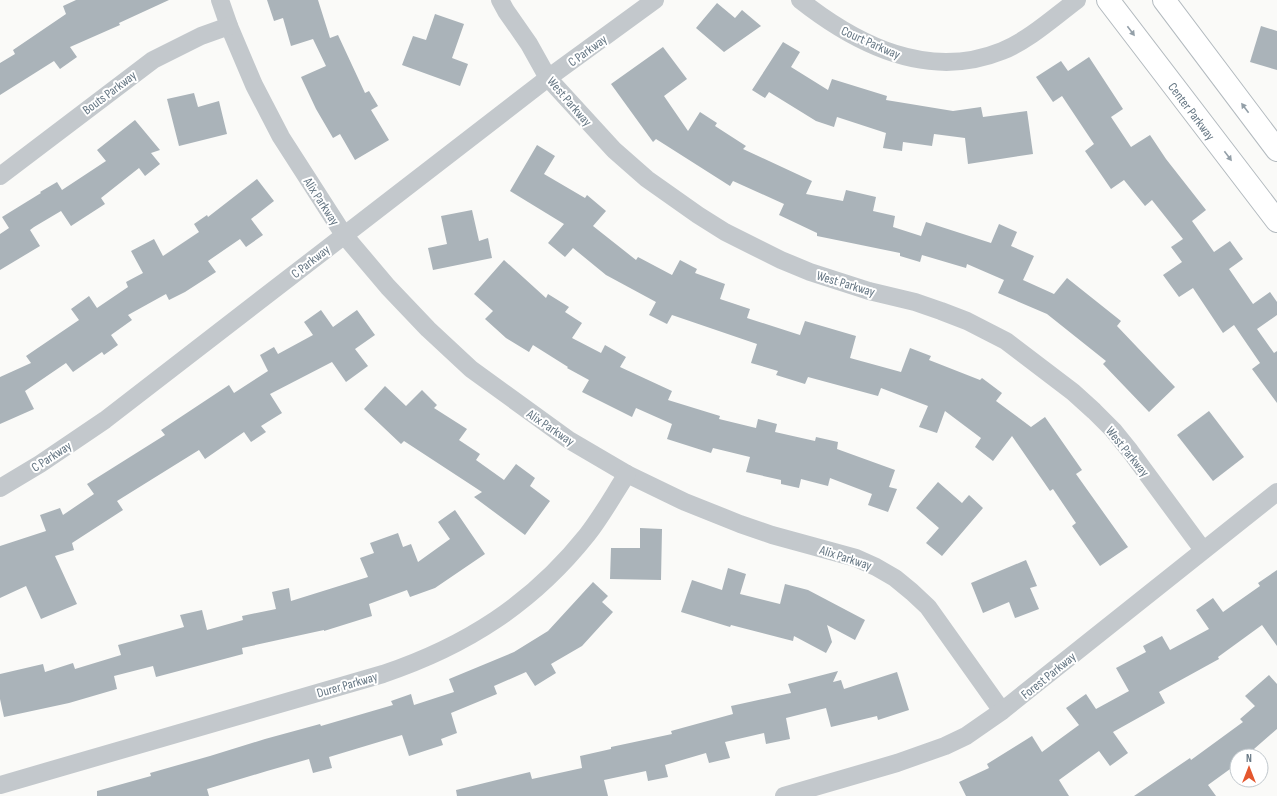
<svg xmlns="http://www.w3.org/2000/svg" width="1277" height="796" viewBox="0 0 1277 796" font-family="'Sofia Sans Condensed',sans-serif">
<rect width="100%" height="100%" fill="#fafaf8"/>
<!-- building -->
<g fill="#aab3b9">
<path d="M76,0H169L119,23L120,25L70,47L77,57L60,69L54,61L0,95V63L15,54L13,50L66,14L63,6Z"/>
<path d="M267,0H318L330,38L338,35L365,93L369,91L378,106L371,110L389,140L355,160L340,134L333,138L316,109L301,77L326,66L313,39L291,46L283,18L274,21Z"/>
<path d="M717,3L735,18L742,10L761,26L724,52L696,28Z"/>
<path d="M435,14L464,24L452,58L468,64L460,86L402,65L413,36L426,40Z"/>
<path d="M1261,26L1277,31V70L1250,62Z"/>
<path d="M783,42L800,52L791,67L828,90L832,79L887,96L886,100L953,111L981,107L983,117L1027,111L1033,154L968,164L965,138L934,134L932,146L903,142L902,151L883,148L886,133L837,117L834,127L816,121L769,92L765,98L752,90Z"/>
<path d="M663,47L687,79L664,96L688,131L700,112L717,123L715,126L746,146L743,149L812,181L806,194L843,201L846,190L876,197L873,211L895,216L893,227L921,236L926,222L991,243L999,224L1017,232L1011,246L1034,256L1023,280L1054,294L1067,278L1121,321L1117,326L1175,387L1149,412L1103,364L1106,361L1047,314L998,293L1004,280L967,264L966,268L922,255L920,262L900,256V253L817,236V233L779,215L784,204L733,181L730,186L656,139L653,142L611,84Z"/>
<path d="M1089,57L1123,109L1111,117L1131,147L1150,135L1166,159L1206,210L1192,221L1214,252L1230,241L1243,259L1229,269L1253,304L1270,292L1277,302V315L1257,329L1274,353L1277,351V403L1252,369L1260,363L1234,325L1223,333L1193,288L1179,297L1163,275L1182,262L1171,247L1183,239L1152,200L1145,206L1124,180L1111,189L1085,151L1094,144L1062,96L1053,102L1036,77L1061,61L1068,71Z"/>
<path d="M194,93L198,107L219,101L227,134L179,146L167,99Z"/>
<path d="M135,120L160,150L151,153L160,164L145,176L139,168L101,198L105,204L71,226L61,211L34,227L30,230L40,246L0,270V234L9,228L2,217L41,193L40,192L57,182L62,190L106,161L97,150Z"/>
<path d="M537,145L555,156L544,174L585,198L587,195L606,211L593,226L636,260L638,257L672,275L680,260L697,269L695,273L725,284L720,299L750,309L747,318L800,335L805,321L856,336L850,358L901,372L910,348L931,356L929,360L980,380L982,378L1002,393L996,401L1031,427L1045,417L1082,470L1076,474L1128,547L1100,566L1072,526L1076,523L1053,489L1050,491L1012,436L993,461L975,447L981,438L945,411L937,433L919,427L928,406L881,388L878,396L808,377L805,384L776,375L778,371L751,363L757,344L672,315L667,324L649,315L656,302L606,275L573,248L565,257L548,243L564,224L510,191Z"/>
<path d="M257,179L274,201L251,219L263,235L246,247L240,239L208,261L216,272L185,292L169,300L166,294L128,315L132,320L111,335L118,345L104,355L102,352L73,372L66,363L25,391L34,409L0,424V377L31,363L26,356L79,320L71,309L89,296L97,308L128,287L126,282L143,273L131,251L154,239L163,256L199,232L194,224L207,215L208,217Z"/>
<path d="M472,210L479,241L488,238L492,258L433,270L428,248L447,244L441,216Z"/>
<path d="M504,260L546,298L548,294L569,307L565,312L582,323L572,338L601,353L605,345L626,357L620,367L672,391L668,400L720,416L719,419L756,428L758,419L777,424L775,432L815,441L816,437L838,442L837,449L895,470L889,487L897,489L888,512L868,505L872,494L830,478L828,486L801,479L799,488L781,484V480L746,472L750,457L713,448L711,453L667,439L672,424L636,408L632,417L582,392L589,380L567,368L568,367L533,345L529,352L506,338L485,319L493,311L474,294Z"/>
<path d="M321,310L333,327L357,310L375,335L355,349L368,366L346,382L332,362L270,394L282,413L261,426L266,432L251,442L244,432L205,459L199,450L117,501L123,510L72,543L74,550L55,556L77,604L41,619L26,586L0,598V546L46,531L40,515L60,508L63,515L94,494L87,484L165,435L161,430L229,385L234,393L268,371L260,355L274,347L278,354L313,335L304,322Z"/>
<path d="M385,386L406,406L422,390L437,405L434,408L467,429L459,440L480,454L476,460L504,480L516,464L535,478L530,486L550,501L525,535L474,497L482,492L404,441L401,444L364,409Z"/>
<path d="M1209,411L1244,457L1213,481L1177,435Z"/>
<path d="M938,482L962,503L969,495L983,508L942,556L926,543L939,528L916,508Z"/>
<path d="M455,510L485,554L435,588L410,597L407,590L369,604L372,616L324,631V630L242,648L243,654L156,677L153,666L114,676L117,689L69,703L4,717L0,699V674L43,664L45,672L73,663L75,669L121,655L118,645L184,627L180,615L202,610L207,630L243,620L242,616L276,609L272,592L289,588L291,601L368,577L360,558L374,553L370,543L398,533L403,547L411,544L418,562L450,539L438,522Z"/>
<path d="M640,528L662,529L661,580L610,579L611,548H640Z"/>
<path d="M1026,560L1037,586L1030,588L1039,609L1015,618L1009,602L983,613L971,583Z"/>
<path d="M728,568L746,574L740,594L780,604L785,584L808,590L865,620L855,640L827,625L832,642L826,653L794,636L793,641L731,625L730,627L681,612L692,580L722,590Z"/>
<path d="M1277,570V646L1262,625L1218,657L1219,659L1159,692L1165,703L1113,732L1128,753L1110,766L1099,751L1059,780L1069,796H966L959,782L989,768L987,764L1032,736L1042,752L1079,725L1066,708L1086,694L1096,709L1129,691L1116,668L1146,652L1143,646L1162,636L1170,650L1209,629L1196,610L1213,598L1223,612L1260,586L1258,583Z"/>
<path d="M593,582L608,596L602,602L613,612L582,646L551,664L556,673L535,686L526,672L494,686L497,694L451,713L457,733L441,739L443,745L409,756L402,735L329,757L332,768L313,773L309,759L267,771L207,789L209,796H97V791L151,776L150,773L210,756L265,739L320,724L321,726L393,705L391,701L411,694L414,705L454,692L449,679L514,652L548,631Z"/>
<path d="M838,671L833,682L841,680L844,689L897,672L909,710L878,720L877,716L831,727L826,708L786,718L790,739L766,744L764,733L725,742L730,758L709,763L706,753L665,765L668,777L648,781L646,771L604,780L608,796H457L456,790L530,772L532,779L582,768L580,756L611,749V747L672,734L671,731L733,714L731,706L791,693L788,684Z"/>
<path d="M1269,675L1277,684V729L1254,749L1259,756H1237V764L1208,785L1216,796H1134L1190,758L1191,760L1243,722L1240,719L1255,706L1245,696Z"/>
<path d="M1261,759L1268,769L1261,774Z"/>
</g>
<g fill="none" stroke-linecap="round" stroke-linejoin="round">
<!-- secondary casing -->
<g stroke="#b3babf" stroke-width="24">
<g id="secondary">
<path d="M1108,0L1277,221"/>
<path d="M1164,0L1277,150"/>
</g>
</g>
<!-- street -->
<g stroke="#c3c8cc" stroke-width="18">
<path d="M220,0L229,26L254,85L281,137L344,235L388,287L428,329L471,369L569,440L627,474L685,502L740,524L772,535L856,558L876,567L895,578L912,592L928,607L1002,711"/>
<path d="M500,0L506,11L529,44L548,78L614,150L647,179L698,215L725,232L781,260L810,272L869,291L915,302L941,311L967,321L1006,341L1073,392L1094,411L1113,430L1130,451L1203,550"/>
<path d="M800,0C857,45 928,81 1002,51C1029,40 1053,18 1077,0"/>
<path d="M0,176L153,60L201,36L229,26"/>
<path d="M0,488L40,464L105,420L548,78L655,0"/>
<path d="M0,785L383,674C466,646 532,604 587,535C602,516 614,494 627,474"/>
<path d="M784,796L897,763L945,746L966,736L1002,711L1277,492"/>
</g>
<!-- secondary -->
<use href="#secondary" stroke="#fff" stroke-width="22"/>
</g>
<!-- one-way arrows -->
<defs><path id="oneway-solid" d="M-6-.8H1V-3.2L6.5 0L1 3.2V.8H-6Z"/></defs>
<g fill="#939fa8">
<use href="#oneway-solid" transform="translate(1131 31) rotate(53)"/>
<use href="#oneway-solid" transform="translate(1245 108) rotate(-127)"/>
<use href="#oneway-solid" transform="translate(1228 156) rotate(53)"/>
</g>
<g text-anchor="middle" stroke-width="4" stroke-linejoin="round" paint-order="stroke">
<!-- street labels -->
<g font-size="13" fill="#657683" stroke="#fff">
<text transform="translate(871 42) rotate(24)" y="5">Court Parkway</text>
<text transform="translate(587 50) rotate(-36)" y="5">C Parkway</text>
<text transform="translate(109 92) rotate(-37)" y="5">Bouts Parkway</text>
<text transform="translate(570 101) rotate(49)" y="5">West Parkway</text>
<text transform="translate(1192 111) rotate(53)" y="5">Center Parkway</text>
<text transform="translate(322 201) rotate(57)" y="5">Alix Parkway</text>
<text transform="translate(310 261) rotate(-38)" y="5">C Parkway</text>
<text transform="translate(846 283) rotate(17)" y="5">West Parkway</text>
<text transform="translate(551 427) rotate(34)" y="5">Alix Parkway</text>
<text transform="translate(1128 451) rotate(51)" y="5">West Parkway</text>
<text transform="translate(51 456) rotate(-33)" y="5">C Parkway</text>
<text transform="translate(846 557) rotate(18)" y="5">Alix Parkway</text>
<text transform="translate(1048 675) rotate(-39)" y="5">Forest Parkway</text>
<text transform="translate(347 684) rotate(-16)" y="5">Durer Parkway</text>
</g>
</g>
<!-- north arrow -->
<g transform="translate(1249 768)"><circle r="19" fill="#ffffff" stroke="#c1c8cd"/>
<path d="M0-3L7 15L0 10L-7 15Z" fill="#e4572e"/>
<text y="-6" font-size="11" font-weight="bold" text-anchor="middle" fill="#657683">N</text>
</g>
</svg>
